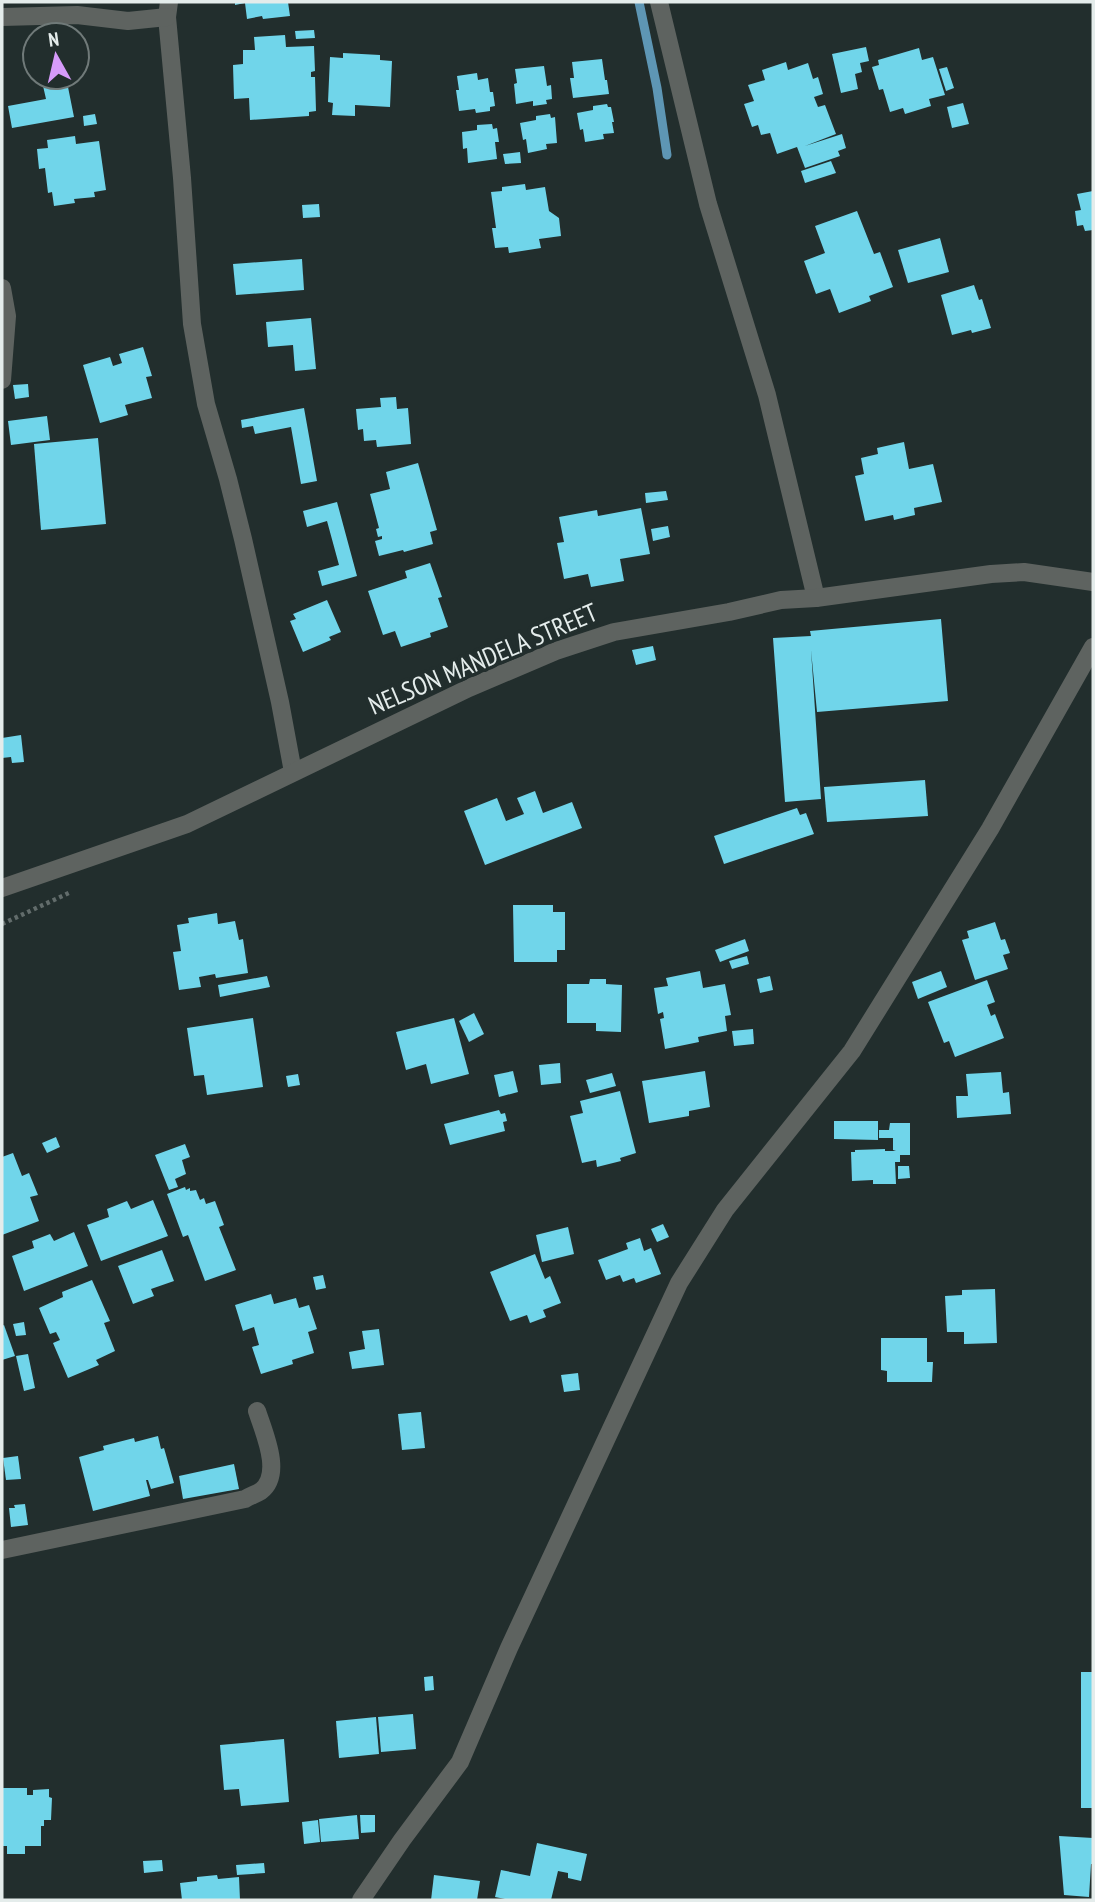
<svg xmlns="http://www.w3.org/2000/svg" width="1095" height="1902" viewBox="0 0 1095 1902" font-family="'PT Sans Narrow',sans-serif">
<rect width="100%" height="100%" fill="#222e2d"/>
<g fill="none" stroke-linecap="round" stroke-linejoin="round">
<!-- stream -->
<path stroke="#5e96b4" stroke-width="9" d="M639,2L657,88L667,155"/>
</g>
<!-- building -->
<g fill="#70d5ea">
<path d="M235,2H288L290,16L263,19L262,16L247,19L245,3L235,5Z"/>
<path d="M314,30L315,38L296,39L295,31Z"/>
<path d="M285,35L286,47L314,46L315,71L311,72V77H315L316,111L309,112V116L250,120L249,98L234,99L233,65L243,64V50H255L254,37Z"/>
<path d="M866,47L869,61L860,63L862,72L855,74L858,89L841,93L832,54Z"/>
<path d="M919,48L922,60L933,57L945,95L929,99L931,106L905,114L903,108L890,112L883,89L879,90L872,67L879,65L878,60Z"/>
<path d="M343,53L380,55V60L392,61L390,107L355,105V116L332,115L333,103L328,102L330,57L343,58Z"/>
<path d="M602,59L605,80H607L609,94L573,98L570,78H574L572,62Z"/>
<path d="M786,62L788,70L808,63L813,79L818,77L823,94L814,97L818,107L825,105L836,134L805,146L842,134L846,148L838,151L840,156L805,168L797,147L777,154L770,133L761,135L758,125L752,127L744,104L754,101L748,85L765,80L762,70Z"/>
<path d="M544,66L547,86L551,85L552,99L546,100L547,104L533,106V101L516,104L514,84L517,83L515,69Z"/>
<path d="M947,67L954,88L946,91L939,69Z"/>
<path d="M477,73L478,80L488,78L490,92H493L495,106L490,107V111L476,113L475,109L459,111L456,90H459L457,76Z"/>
<path d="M41,77H66L74,117L12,128L8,106L46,99Z"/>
<path d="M963,103L969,124L952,128L947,107Z"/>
<path d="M607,104L608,107H611L614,122H612L614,133L603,134L604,139L585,142L583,129L580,130L577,113L593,110V106Z"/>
<path d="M95,114L97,124L84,126L83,116Z"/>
<path d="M550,114L551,118L555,117L557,143L546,144L547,149L528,153L526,139L523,140L520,123L536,120V116Z"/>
<path d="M492,124L493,129L497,128L499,142H495L497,159L468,163L467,148L463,149L462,132L477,130V125Z"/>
<path d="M75,136L76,144L99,141L106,190L94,192L95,197L74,199L75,203L54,206L52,192L48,193L45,168L39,169L37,149L48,148L47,140Z"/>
<path d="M520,152L521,163L505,164L503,154Z"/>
<path d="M831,161L836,173L805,183L801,171Z"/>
<path d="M525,184L526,190L545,187L549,211L559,218L561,236L539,239L541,248L509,253L508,247L495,248L492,228H496L491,192L502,191V187Z"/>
<path d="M1093,191V230L1085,231L1083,225L1077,226L1075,211L1081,210L1077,194Z"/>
<path d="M319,204L320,217L303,218L302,205Z"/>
<path d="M857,211L874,254L880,252L893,287L869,296L871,301L839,313L830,289L816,294L804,261L825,253L815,226Z"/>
<path d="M940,238L949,272L908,283L898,250Z"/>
<path d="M302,259L304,290L236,295L233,264Z"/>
<path d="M974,285L979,300L982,299L991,328L972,333L971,330L952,335L941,295Z"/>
<path d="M311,318L316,369L295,371L293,345L268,347L266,322Z"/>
<path d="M143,347L152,376L146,377L152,398L125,405L128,415L100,423L83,365L110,357L113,366L122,363L119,354Z"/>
<path d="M28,384L29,397L15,399L13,385Z"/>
<path d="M396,397L397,409L408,408L411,444L377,447L376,440L364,441L363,429L358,430L356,409L381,407L380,398Z"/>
<path d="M304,408L317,481L301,484L291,427L255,434L253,426L242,428L241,420Z"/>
<path d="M47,416L50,440L11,445L8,421Z"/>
<path d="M98,438L106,524L41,530L34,444Z"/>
<path d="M904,442L909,469L933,464L942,502L914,508L915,515L894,520L893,515L865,521L855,476L864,474L861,458L878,454L877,448Z"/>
<path d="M418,463L437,530L430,532L433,544L404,552L403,550L379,556L375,541L382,539V536L378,537L376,529L379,528L370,494L390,489L386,472Z"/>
<path d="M666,491L668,500L646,503L645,493Z"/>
<path d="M337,502L357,576L322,586L318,571L339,565L327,521L307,527L303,511Z"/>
<path d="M641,508L650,554L620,559L624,581L591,587L588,574L564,579L557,543L564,542L559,517L597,510L598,516Z"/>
<path d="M668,526L670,537L653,541L651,529Z"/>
<path d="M430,563L442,597L438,598L448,627L430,633L431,637L401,647L395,631L383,635L368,591L407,578L405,571Z"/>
<path d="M327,600L341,632L329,637L331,640L303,652L290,621L296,619L293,614Z"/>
<path d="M941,619L948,701L817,712L811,650L821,799L785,802L773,638L811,636L810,631Z"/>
<path d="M653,646L656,660L636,665L632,650Z"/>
<path d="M21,735L24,762L12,763L11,757L2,758V738Z"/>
<path d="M925,780L928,816L827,822L824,787Z"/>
<path d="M535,791L543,813L572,802L582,828L485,865L464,811L497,798L506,821L524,814L517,798Z"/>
<path d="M797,808L800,815L806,813L814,834L724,864L714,836Z"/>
<path d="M513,905H553V912H565V950H557V962H514Z"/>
<path d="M217,913L218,924L235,921L239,940L243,939L248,973L216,978L215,974L199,977L201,987L179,990L173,952L181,951L177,925L189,923L188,918Z"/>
<path d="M995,922L1001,940L1005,939L1010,953L1003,955L1008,969L975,980L962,940L969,938L967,931Z"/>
<path d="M745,939L749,951L720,962L715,950Z"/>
<path d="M747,956L749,964L732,969L729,961Z"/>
<path d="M700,971L703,988L725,984L731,1015L725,1016L727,1031L698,1037L699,1042L665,1049L660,1019L664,1018L663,1012L658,1014L654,988L668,986L666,978Z"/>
<path d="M941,971L947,987L918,999L912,982Z"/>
<path d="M267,976L270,987L220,997L218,985Z"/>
<path d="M770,976L773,990L760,993L757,979Z"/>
<path d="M590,979H606V984L622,985L621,1032L596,1031V1023H567V984H589Z"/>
<path d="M987,980L995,1002L987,1005L991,1016L995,1014L1004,1038L955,1057L949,1041L944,1043L928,1002Z"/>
<path d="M474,1013L484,1034L469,1042L459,1021Z"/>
<path d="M253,1018L263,1087L207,1095L204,1075L194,1076L187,1028Z"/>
<path d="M454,1018L469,1074L431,1084L426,1064L406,1070L396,1032Z"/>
<path d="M753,1029L754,1044L734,1046L732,1031Z"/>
<path d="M560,1063L561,1083L541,1085L539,1065Z"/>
<path d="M513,1071L518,1092L499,1097L494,1075Z"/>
<path d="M705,1071L710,1107L689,1111V1116L649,1123L642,1081Z"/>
<path d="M1001,1072L1003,1093L1009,1092L1011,1114L957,1118L956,1096H968L966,1074Z"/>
<path d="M612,1073L616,1086L590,1093L586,1080Z"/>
<path d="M298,1074L300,1085L288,1087L286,1076Z"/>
<path d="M620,1091L636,1153L620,1158L621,1161L597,1167L596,1160L582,1163L570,1116L583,1113L580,1101Z"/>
<path d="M499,1110L501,1114L505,1113L507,1121L503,1122L505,1131L450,1145L444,1124Z"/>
<path d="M834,1121H878V1140L834,1139Z"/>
<path d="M890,1123H910V1155H900V1162H895L896,1184H873V1180L852,1181L851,1152H855V1150L885,1149V1151H896L893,1150V1138H879V1130H889Z"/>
<path d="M56,1137L60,1147L47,1153L42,1143Z"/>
<path d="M185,1144L190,1157L182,1160L186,1174L175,1179L178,1187L169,1190L155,1155Z"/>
<path d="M13,1153L22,1176L29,1173L38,1195L30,1197L39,1221L2,1235V1157Z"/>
<path d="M898,1166H909L910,1178L898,1179Z"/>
<path d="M185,1187L186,1190L190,1188V1191L196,1190L200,1200L204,1198L206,1204L215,1201L224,1225L219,1227L236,1270L205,1281L188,1235L183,1237L167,1194Z"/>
<path d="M153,1200L168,1236L101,1261L87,1225L109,1217L107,1209L127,1201L131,1209Z"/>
<path d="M663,1224L669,1237L657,1242L651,1229Z"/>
<path d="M568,1227L574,1254L542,1262L536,1235Z"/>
<path d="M74,1232L88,1266L24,1291L12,1256L34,1248L32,1241L50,1234L54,1241Z"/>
<path d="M640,1238L644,1251L651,1248L661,1274L636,1283L634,1278L623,1282L620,1275L606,1280L598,1260L628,1249L626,1243Z"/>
<path d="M162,1250L174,1281L151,1289L154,1296L133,1304L118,1266Z"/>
<path d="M535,1254L545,1279L550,1276L561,1303L543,1310L546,1317L530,1323L527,1315L510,1321L490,1272Z"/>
<path d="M323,1275L326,1288L316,1290L313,1277Z"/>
<path d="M92,1280L110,1321L104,1323L115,1351L96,1360L99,1365L68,1378L53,1343L60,1340L56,1332L50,1334L39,1308L63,1297L62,1292Z"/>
<path d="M995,1289L997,1343L964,1344V1332H947L945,1296L962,1295V1290Z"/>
<path d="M271,1294L274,1304L296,1298L299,1308L309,1305L317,1329L308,1332L314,1353L292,1360L293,1364L261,1374L252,1347L259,1345L254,1327L243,1331L235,1305Z"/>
<path d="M24,1322L26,1335L16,1336L13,1324Z"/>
<path d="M4,1325L15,1356L2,1360V1326Z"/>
<path d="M379,1329L384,1365L352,1369L349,1352L365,1349L362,1331Z"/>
<path d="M881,1338H927V1362H933L932,1382H887V1371L881,1370Z"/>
<path d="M28,1354L35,1388L24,1391L16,1356Z"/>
<path d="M578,1373L580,1390L564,1392L561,1375Z"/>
<path d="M421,1412L425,1448L402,1450L398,1414Z"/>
<path d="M158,1436L161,1449L164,1448L174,1483L151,1489L148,1480H146L150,1496L93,1511L79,1457L104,1450L103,1446L134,1438L135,1442Z"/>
<path d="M18,1456L21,1479L6,1480L3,1458Z"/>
<path d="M234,1464L239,1489L183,1499L179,1476Z"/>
<path d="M25,1504L28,1525L11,1527L9,1508H15L14,1505Z"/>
<rect x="1081" y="1672" width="12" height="136"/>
<path d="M433,1676L434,1690L425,1691L424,1677Z"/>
<path d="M413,1714L416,1749L381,1752L378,1717Z"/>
<path d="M376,1717L379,1754L339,1758L336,1721Z"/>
<path d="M284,1739L289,1802L241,1806L239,1789L224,1790L220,1745Z"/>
<path d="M2,1788H27V1795H33V1790L49,1789V1797L52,1798L51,1820H44V1826H41V1846H25V1854H7V1846H2Z"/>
<path d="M357,1815L359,1839L321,1842L319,1819Z"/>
<path d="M360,1815H375V1832L361,1833Z"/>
<path d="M318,1820L320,1842L304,1844L302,1822Z"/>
<path d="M1059,1836L1093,1838V1864H1091L1089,1897L1064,1895Z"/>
<path d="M537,1843L587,1854L581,1881L568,1878V1873L558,1871L551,1900H510L495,1897L501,1870L530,1876Z"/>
<path d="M162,1860L163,1871L144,1873L143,1861Z"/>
<path d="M264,1863L265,1873L237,1875L236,1865Z"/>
<path d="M217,1875L218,1879L239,1877L240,1900H182L180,1883L197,1881V1877Z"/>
<path d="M434,1875L480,1881L477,1900H431Z"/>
</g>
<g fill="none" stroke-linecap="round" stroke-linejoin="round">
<!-- path -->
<path stroke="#626c6b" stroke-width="4.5" stroke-dasharray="3.5 3.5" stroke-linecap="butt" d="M2,924L71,892"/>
<!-- minor -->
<g stroke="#5e6360" stroke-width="18">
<path d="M169,2L167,17L182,178L192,324L206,404L228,479L243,539L280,702L293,772"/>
<path d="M659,2L708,204L767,395L816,598"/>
<path d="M2,17L77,15L128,21L167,17"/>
<path d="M2,288L7,316L2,380"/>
<path d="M2,888L187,824L469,688L556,651L614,632L729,612L781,600L816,598L991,574L1024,572L1093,582"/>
<path d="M2,1550L245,1499C250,1496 256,1494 261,1491C283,1474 264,1433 257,1411"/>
</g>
<!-- tertiary -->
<path stroke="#5e6360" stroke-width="18" d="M361,1900L402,1840L460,1762L509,1648L679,1283L725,1210L852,1051L990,829L1093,647"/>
</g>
<g text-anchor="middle" stroke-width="7" stroke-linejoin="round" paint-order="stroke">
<!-- street labels -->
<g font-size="26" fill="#e4eceb" stroke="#222e2d">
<text transform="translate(483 659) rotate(-23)" y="9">NELSON MANDELA STREET</text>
</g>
</g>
<!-- border -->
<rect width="1095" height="1902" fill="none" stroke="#e4eceb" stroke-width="7"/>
<!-- north arrow -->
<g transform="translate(56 56) rotate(352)"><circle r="33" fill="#222e2d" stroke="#707a79" stroke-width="2"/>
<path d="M0-5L12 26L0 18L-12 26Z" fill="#d69bfa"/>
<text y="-10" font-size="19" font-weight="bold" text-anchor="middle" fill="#e4eceb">N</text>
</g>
</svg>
